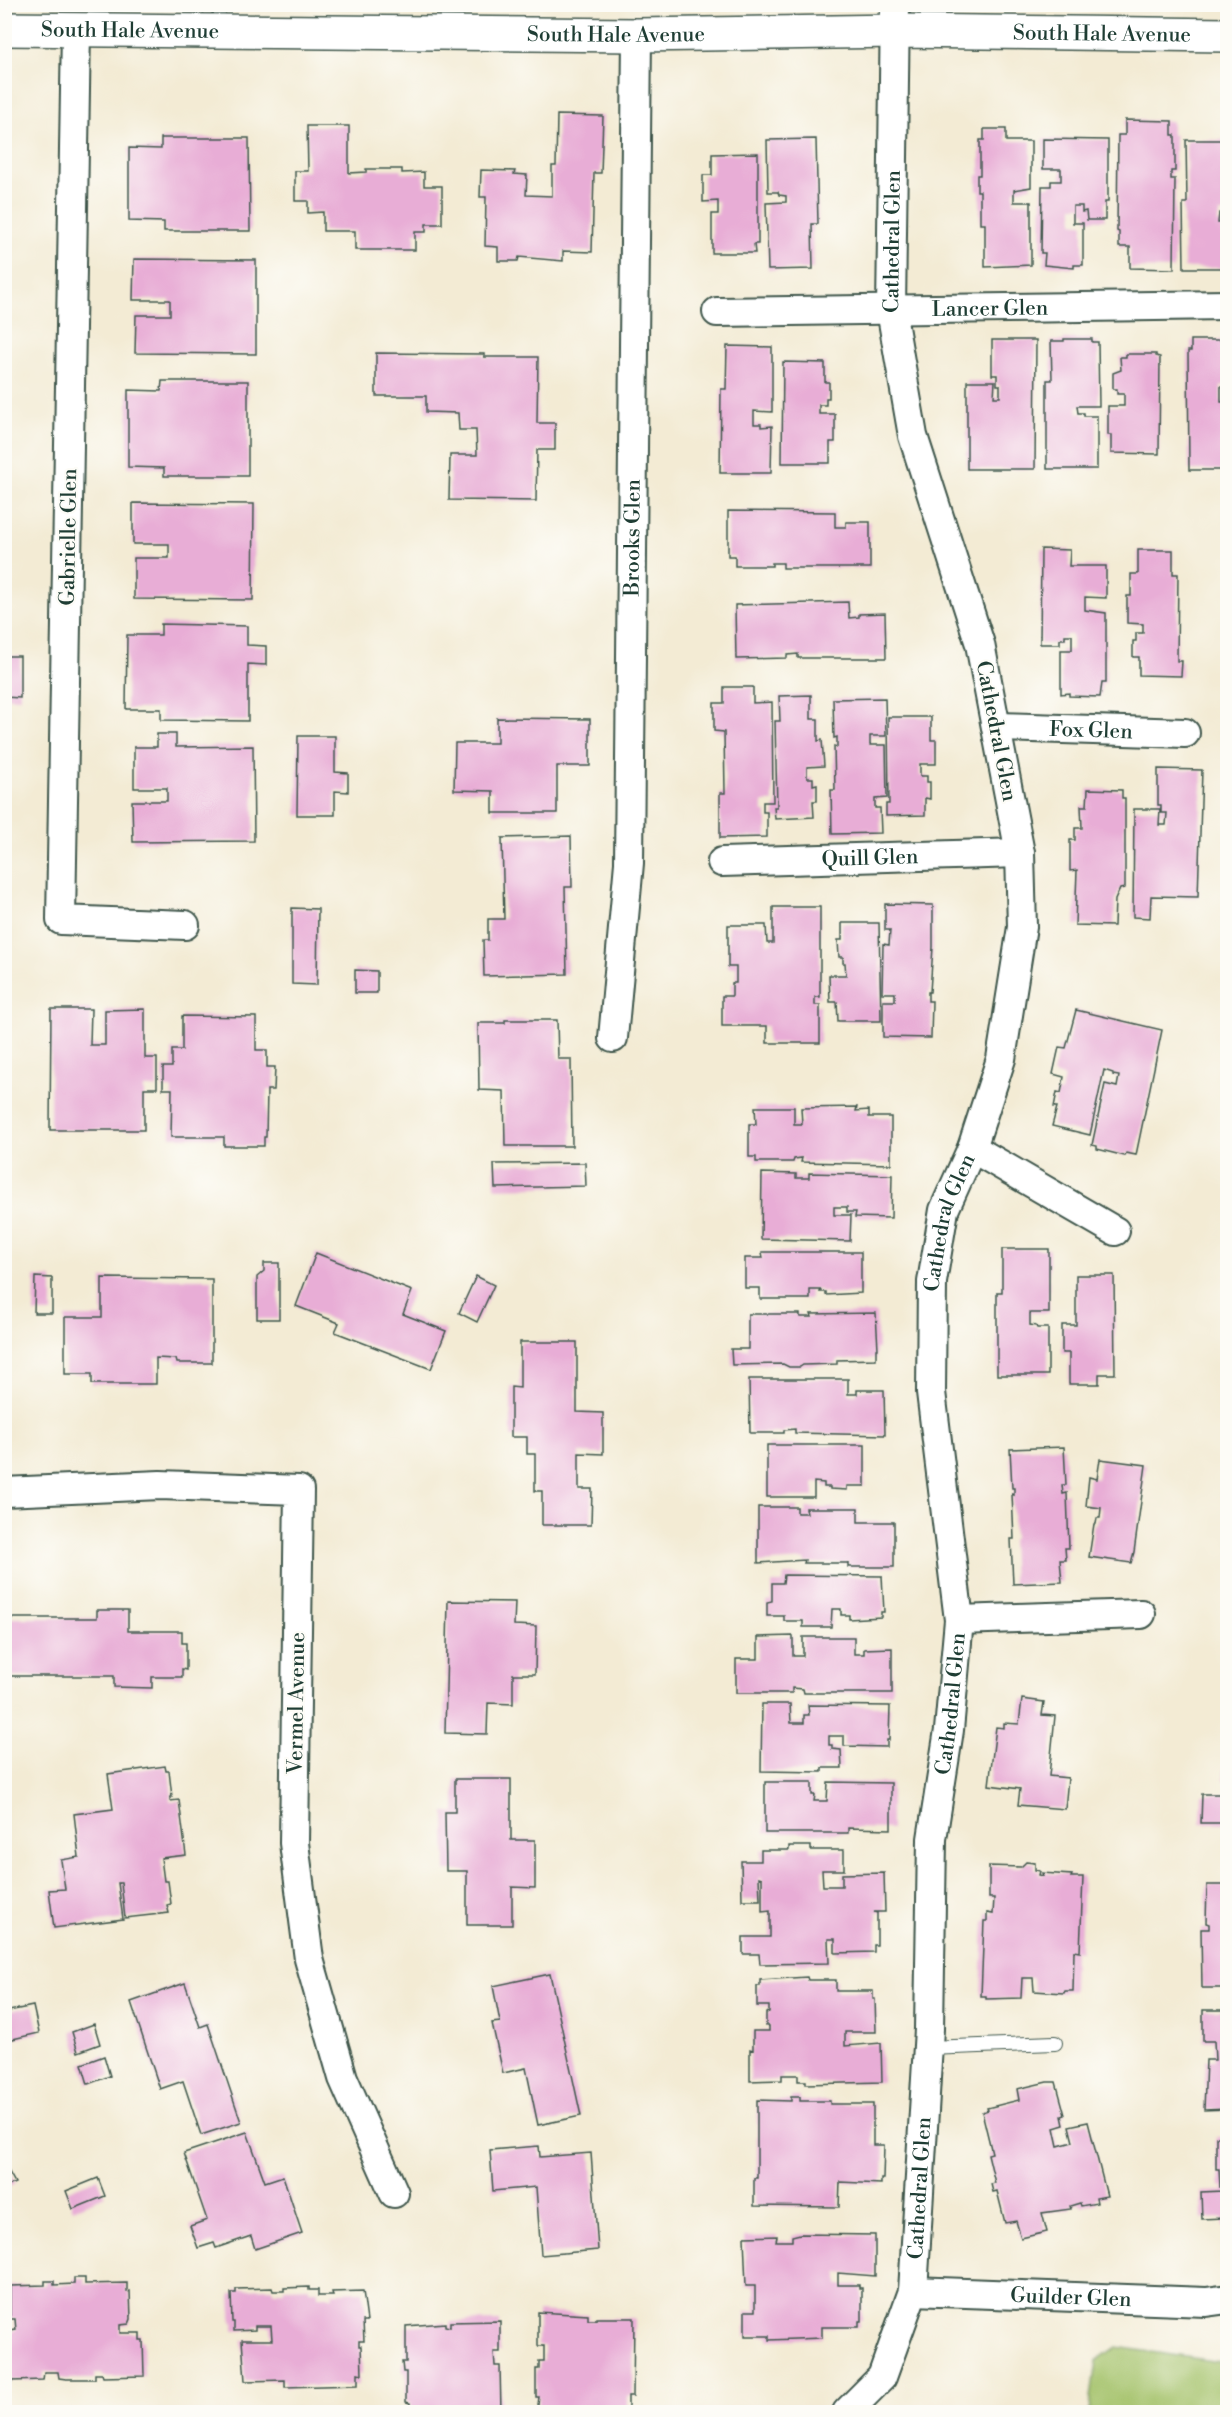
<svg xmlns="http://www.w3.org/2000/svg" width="1232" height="2417" viewBox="0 0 1232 2417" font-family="'Libre Bodoni',serif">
<rect width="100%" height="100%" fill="#fdfcf7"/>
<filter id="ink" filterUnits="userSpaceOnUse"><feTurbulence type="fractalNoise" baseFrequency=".0167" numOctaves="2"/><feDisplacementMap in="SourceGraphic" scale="12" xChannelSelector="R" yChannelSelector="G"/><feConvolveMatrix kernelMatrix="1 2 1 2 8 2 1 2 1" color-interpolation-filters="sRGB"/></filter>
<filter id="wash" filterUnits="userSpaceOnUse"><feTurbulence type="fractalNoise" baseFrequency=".008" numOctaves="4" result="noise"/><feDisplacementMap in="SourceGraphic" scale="24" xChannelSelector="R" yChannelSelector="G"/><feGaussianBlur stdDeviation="1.35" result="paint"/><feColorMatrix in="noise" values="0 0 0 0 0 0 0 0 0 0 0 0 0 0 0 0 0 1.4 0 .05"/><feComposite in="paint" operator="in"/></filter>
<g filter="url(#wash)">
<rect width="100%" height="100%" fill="#f3ebd4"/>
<!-- green -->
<path fill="#a4c26a" stroke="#62804f" stroke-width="1.5" d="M1116,2347L1227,2363V2412H1089L1096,2361Z"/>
<g id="blocks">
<!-- building -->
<g fill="#e8add6">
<path d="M557,115L603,116L601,173H594L592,252L563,251V261L519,257L518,261H498V247L485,246L486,197H480L481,170L515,171L514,174L527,175L526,195L552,196V166H556Z"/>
<path d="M1125,120L1172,121V135H1175V171H1171V179H1175L1174,269L1130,268V247H1119V232L1117,231L1118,135H1125Z"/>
<path d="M307,126H349V173L366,172V169H402V173L424,172V186H442V224H426V232H415V250H355V231H323V212L308,213V201H295V171H308Z"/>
<path d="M984,129H1006V141H1031V187L1014,190V202H1031V265L985,267V224H980V191H977V175H980V140H984Z"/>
<path d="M161,138H249L250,231H164V222L129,221V148L161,149Z"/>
<path d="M816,139L818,224H812L813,269L768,270L766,203L786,202V196L779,195L778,192H768L767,140Z"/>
<path d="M1043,139L1108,140V202H1105V220H1087L1086,211L1082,212V206H1073V223H1083V265H1074V268L1044,265L1045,253H1041L1042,186H1051V181H1061V169H1043Z"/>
<path d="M1186,140H1228V213H1219L1218,223H1224L1223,233H1226L1227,268H1184L1183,203H1187Z"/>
<path d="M758,153V244H754L755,253H712V214H718V201L703,202V175H712V154Z"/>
<path d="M134,259L256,260V354L135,353L136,315H170V300H133Z"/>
<path d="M1064,339H1092V342H1098L1099,406H1077L1078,413H1084V416H1097V469H1047V380H1052L1051,341H1064Z"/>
<path d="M992,340H1036L1035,469H967V381H995L994,397H1000V385H997V375H992Z"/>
<path d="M1191,340H1222V343H1228V386H1221V402H1228V488H1225V470H1189L1188,351H1191Z"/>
<path d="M727,346L772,347V412L754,411V424H761V427L772,426L771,473H720L721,389H726Z"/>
<path d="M376,353L484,354V357H538L537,423H555V450H537L536,501L449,500L450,455H477L476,430H459L458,413L426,412V396H376Z"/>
<path d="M1126,354H1156V356L1160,357L1159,454L1111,453V435H1108V406H1124V394H1117V389H1113V373L1121,370L1120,357H1126Z"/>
<path d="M783,362L825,363V382H829V398H826V405H819V414H835V442H830V463H782Z"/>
<path d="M162,381H248V476H164V468L128,467V390L161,391Z"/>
<path d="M133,503L254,504L253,600L134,599V558H169V544H133Z"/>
<path d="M728,511L835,512V527H846V522H870V568H783V563H772V566H735V556H728Z"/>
<path d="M1041,549L1070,550L1069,566H1106V598L1085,597V610L1106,613V683H1102L1100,697L1069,696V693L1061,694V650H1072V635H1065V639H1060V644H1040Z"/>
<path d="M1138,550H1173V574H1178L1177,661H1182L1181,676L1139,675V657H1133V641H1136V633H1143V624L1127,623V596H1131V574H1138Z"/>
<path d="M848,602L849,618L859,617V614L885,613L886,658H798V654L787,655V658L736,659L735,605Z"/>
<path d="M161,624L247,626V645L266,646V665L248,664V721L161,720V709H126L127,635H161Z"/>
<path d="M5,656H20V698L5,697Z"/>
<path d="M724,687H753V703L772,702L773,802H763V812H767V837L720,838V793H725L724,732L714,731V703H724Z"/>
<path d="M811,695V719H818V741L822,740L824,766L807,767V778H813V785L817,784V801H813L814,817L775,819L774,807H777L775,721H780L779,696Z"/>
<path d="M885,698L886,736H870V745H886L887,798L875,799V808H880L881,833L832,834L831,790H835L834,746L837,747V737L834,738L833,699Z"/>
<path d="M888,717H931V740H936V764H920V776H927V782H930V799L925,798V815L886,816V804H889Z"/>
<path d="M497,718L590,719V766H557V813H493V791L454,790L455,743H497Z"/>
<path d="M157,734H176V747L253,746L254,841L133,842L132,801H167V788H134V747H157Z"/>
<path d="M298,736H335V772L348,773V792L335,791V815H297Z"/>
<path d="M1158,769L1202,770L1198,897L1151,896L1150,918L1133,917L1134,809H1160L1159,825H1166L1167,813H1161V805H1158Z"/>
<path d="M1088,789L1122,790V798H1125V888L1120,889L1115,900L1114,926L1075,925L1077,870L1070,871V840H1075V828H1082L1081,806H1087Z"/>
<path d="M571,836L572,887H565L567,974L484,976L483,940H488V919H504L502,838Z"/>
<path d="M885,904L933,905V947L930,992H928V1001H932L931,1038L883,1037V1001H895V993H882L883,944L889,945L890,930H885Z"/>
<path d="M773,907H820V997H815V1005H820V1043H767V1026H722V996H732V983H736V967H728V925H766L767,943H773Z"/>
<path d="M292,908L318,909L317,985L292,984Z"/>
<path d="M842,923H879L881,1021H838L837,1002H830L829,975H846L845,963H843V957H839L838,940H842Z"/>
<path d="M355,970L377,971V993H355Z"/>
<path d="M51,1009H91L90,1045H105V1010L145,1009V1058H157V1088H144V1130H50Z"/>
<path d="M1076,1010L1162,1030L1136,1155L1126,1153L1125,1156L1097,1149V1146L1092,1145L1105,1084L1117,1087L1119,1076L1113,1075V1073L1104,1070L1090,1135L1052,1126L1057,1107H1054L1057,1092L1061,1093L1064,1077L1053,1074L1059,1047L1066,1048Z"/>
<path d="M182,1016L256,1017V1050H267V1067H275L274,1090H267L266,1137H264V1146H224V1137H171L172,1089H163V1067H172V1050H182Z"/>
<path d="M505,1020H557L558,1059H571L572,1146H505L504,1091L479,1090L478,1023H505Z"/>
<path d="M755,1107H794V1124H802L801,1108L857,1107L856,1111L869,1110V1117H891V1164L801,1162L802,1158L794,1159L793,1162H756V1157H749V1124H756Z"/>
<path d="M585,1163L586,1186L495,1188L494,1164Z"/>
<path d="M762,1173L796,1174V1178H809V1173L892,1175L891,1218L855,1217L856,1212H847V1207H834V1215H851L850,1241L761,1239Z"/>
<path d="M1002,1249H1049V1313H1030V1325L1036,1326L1037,1328H1048V1375H997V1292H1002Z"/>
<path d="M762,1252H861V1293L826,1295V1292H820L821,1290H810V1299H760V1288H745V1258H763Z"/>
<path d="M316,1253L412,1291L403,1314L446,1331L431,1369L335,1332L339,1323L296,1306Z"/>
<path d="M264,1263H279V1319H257V1277L264,1271Z"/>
<path d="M1076,1275H1114L1115,1374H1099V1384H1069V1353H1062V1325H1076Z"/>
<path d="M476,1276L494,1285L477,1322L459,1313Z"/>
<path d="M35,1277L52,1278V1313H34Z"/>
<path d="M102,1278L212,1279V1363H177L176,1359L156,1358V1384H92V1374H65V1317H102Z"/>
<path d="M876,1313L878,1349H876V1359L837,1360V1364L803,1365L800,1367H789L783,1364L732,1365L731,1349H748V1314H800V1317H812L811,1314Z"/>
<path d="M520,1342H577V1412L603,1413V1454L579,1453V1489H592L591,1525H542V1491H535V1454H527V1437H511V1387L520,1388Z"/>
<path d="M749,1379H848V1394H857V1390H884L885,1435L795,1433V1429L784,1430V1433H750Z"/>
<path d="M767,1445H865V1486H847V1490L830,1489V1487H824V1483L814,1482V1497H767Z"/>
<path d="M1064,1447L1066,1485H1062L1063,1494L1067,1493L1069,1548H1065L1066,1560H1060L1062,1582L1013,1584L1011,1539H1014L1012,1494L1014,1495V1488H1012L1010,1449Z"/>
<path d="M1100,1459L1146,1465L1134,1552L1131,1563L1089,1557L1094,1524H1096L1097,1518H1100L1101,1508L1086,1506L1089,1477L1097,1479Z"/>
<path d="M758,1507H797V1513H807L806,1508H858V1522H894V1567H848V1563H804L805,1560L758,1563Z"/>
<path d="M784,1575L882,1576L884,1612H881V1617L849,1619V1615H841V1609H832L831,1627H803V1621H784V1616H767V1602L772,1601V1583H783Z"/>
<path d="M448,1601L515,1602L514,1625L536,1626L535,1674H513V1704L488,1703L487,1734L445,1733Z"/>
<path d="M97,1610H128V1631H182V1643H186V1670L182,1669V1677H152V1688L114,1687V1676H4V1618H97Z"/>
<path d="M793,1636V1656H803V1637H854V1654H864V1649L892,1648V1693H804L803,1689L792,1688V1693H736V1659H758V1637Z"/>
<path d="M1022,1699L1044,1702L1042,1715L1055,1716L1049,1776L1068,1778L1065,1809L1018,1805L1020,1789L989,1785L996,1727L1004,1728V1723L1019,1724Z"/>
<path d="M762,1704H790L791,1723H804V1715H809L808,1705L890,1706L889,1740H887V1747L844,1746V1736H829V1745H832V1749L841,1750L842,1768H822V1772L761,1771Z"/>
<rect x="1225" y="1728" width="3" height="30"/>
<path d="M165,1766L166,1771H169L172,1797H170V1801L179,1800L186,1855L161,1858L164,1881H168L171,1904L167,1905L169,1913L125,1918L121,1883H118L123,1919L54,1928L49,1890L65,1889L61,1860L79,1857L74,1814L113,1809L108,1774Z"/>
<rect x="1224" y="1768" width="4" height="13"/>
<path d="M455,1779H511V1840H535V1888L512,1887V1925H467V1871H446L445,1812H455Z"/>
<path d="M765,1782H812V1795H815L814,1801H827L828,1782L891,1783V1829L848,1828V1833H765Z"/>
<path d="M1202,1794H1228V1823H1201Z"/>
<path d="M789,1846H811V1850H844V1870H822L823,1886H842V1874L884,1873L885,1912H874L877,1913V1945H874V1952L835,1953V1939H828L829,1963L760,1964L759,1954H743V1937H770V1911L762,1912V1878L759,1877L760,1900H742L741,1861H761V1850H789Z"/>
<path d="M1026,1862L1035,1863V1870L1040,1871L1039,1875L1043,1876L1042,1873L1072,1875L1071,1877H1083L1080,1952L1074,1951L1073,1991H1065L1064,1993L1034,1991L1033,1978H1022L1021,1998L986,1999V1996H981L984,1921H987V1913L993,1914L994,1898H989V1866L1021,1867Z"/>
<path d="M1207,1885H1228V1988H1202L1201,1929H1209V1924L1206,1923Z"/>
<path d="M550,1974L581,2116L538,2125L526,2068L503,2073L492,2023L500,2022L493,1986Z"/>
<path d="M807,1977L808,1980H836V1991H873V1999H875L876,2032H845V2046L881,2043L882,2082L806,2084V2081H798V2075H782V2080L750,2081V2049L753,2050V2031H769V2026H766V2013L769,2012V2006H757V1986H760V1980Z"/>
<path d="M185,1983L200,2027L208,2024L241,2122L201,2135L183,2081L160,2089L131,2002Z"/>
<path d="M33,2006L39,2033L4,2041V2012Z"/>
<path d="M1203,2010H1228V2109L1204,2110L1206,2060H1215L1214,2041H1203Z"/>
<path d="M94,2024L100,2044L78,2052L72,2032Z"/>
<path d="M104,2056L110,2076L88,2084L82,2064Z"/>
<path d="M1047,2082H1056L1065,2115L1062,2116L1064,2125L1054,2128L1058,2146L1073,2142L1069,2126L1088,2122L1107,2196L1096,2198L1097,2203L1081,2206L1080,2203L1070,2206L1071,2209L1042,2213L1047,2232L1021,2238L1016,2221L1005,2223L997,2191L993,2192L991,2184L995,2183L988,2154L992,2153L982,2112L988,2110L987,2108L1019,2100L1017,2089Z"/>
<path d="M791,2097H800V2101H830V2104H873V2145H884L883,2179H881V2184L840,2182L839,2207L754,2206V2178H757V2100L791,2101Z"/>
<path d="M247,2132L265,2182L283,2176L302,2233L255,2249L251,2236L216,2248L214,2243L198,2248L190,2226L207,2220L184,2153Z"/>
<path d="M1216,2137H1228V2228H1223V2218L1202,2219L1201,2192L1223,2191V2186L1220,2187L1219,2169H1216Z"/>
<path d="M539,2146L540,2157L591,2153L598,2250L541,2255L536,2187L493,2191L490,2150Z"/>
<path d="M4,2163L15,2183L4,2188Z"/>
<path d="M98,2178L105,2196L73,2209L66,2191Z"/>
<path d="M800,2234L875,2235V2276L838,2273V2285H859V2288H862V2321H859V2327H822V2338L769,2340V2336H745V2311H755V2286H746L744,2237L777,2236L776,2241H792V2236Z"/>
<path d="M74,2278H85V2284L127,2283V2292L130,2291L131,2319L129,2324L120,2325V2333H140V2340H143L144,2376L103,2377L102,2374H95V2379H66L59,2378L58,2372H44L43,2380L11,2381L10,2331L16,2330L15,2319H10V2286L45,2285V2281H54V2285L74,2284Z"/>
<path d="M309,2287V2290H318V2296H333L332,2292L363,2291L367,2321H363L364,2341H359V2346H361L362,2374L358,2373V2385L285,2387V2380L245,2381L242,2340H272L271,2326H255V2330L234,2331V2322H232L231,2293H236V2289L272,2288L273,2291H284V2288Z"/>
<path d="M538,2312L588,2315V2320H596V2318H634L633,2396H628V2412H588V2408H575V2412H537L539,2397H536V2369H539V2361H544V2346H538Z"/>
<path d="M500,2321V2352H494L495,2366H500L501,2412H410V2403L406,2402V2372H403L402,2362H406V2326L445,2323V2326L450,2327V2322Z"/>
</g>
</g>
</g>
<g filter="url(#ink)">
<use href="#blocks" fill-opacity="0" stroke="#3f574c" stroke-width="1.5"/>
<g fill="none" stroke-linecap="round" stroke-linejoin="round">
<!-- lane casing -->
<g stroke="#3f574c" stroke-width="16">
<path id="lane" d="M928,2048L1055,2043"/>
</g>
<!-- street casing -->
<g stroke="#3f574c" stroke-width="32">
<g id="street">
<path d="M76,30L61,920L185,925"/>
<path id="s1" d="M717,312L1228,305"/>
<path id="s2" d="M998,727L1185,733"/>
<path id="s3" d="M722,862L1020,853"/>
<path id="s4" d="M613,1038L629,863L637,35"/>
<path d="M972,1148L1115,1231"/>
<path d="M4,1492L160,1485L299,1490L294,1843L309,1959L343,2078L394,2193"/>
<path d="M959,1620L1141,1614"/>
<path id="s5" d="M913,2291L1206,2302L1228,2299"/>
<path id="s6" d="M847,2412L882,2377L913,2291L929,2029L932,1839L949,1730L959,1620L931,1392L932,1282L944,1210L972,1148L1001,1059L1022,927L1020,853L980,644L913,436L891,310L895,4"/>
</g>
</g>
<!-- secondary casing -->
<g stroke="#3f574c" stroke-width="36">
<g id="secondary">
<path id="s7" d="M4,29L637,35L896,31L1228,35"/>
</g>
</g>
<!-- lane -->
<use href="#lane" stroke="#fff" stroke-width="14"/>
<!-- street -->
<use href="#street" stroke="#fff" stroke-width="28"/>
<!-- secondary -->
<use href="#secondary" stroke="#fff" stroke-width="33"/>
</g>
</g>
<g text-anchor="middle" stroke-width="4.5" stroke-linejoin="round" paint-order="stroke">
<!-- street labels -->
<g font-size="21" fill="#1f3d34" stroke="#fdfcf7">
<text dy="7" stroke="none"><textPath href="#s7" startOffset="126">South Hale Avenue</textPath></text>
<text dy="7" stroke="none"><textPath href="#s7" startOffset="612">South Hale Avenue</textPath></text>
<text dy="7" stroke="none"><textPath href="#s7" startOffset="1098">South Hale Avenue</textPath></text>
<text dy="7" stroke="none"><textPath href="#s6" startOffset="2224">Cathedral Glen</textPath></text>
<text dy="7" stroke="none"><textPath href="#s1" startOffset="273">Lancer Glen</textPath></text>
<text transform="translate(68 537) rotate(-89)" y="7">Gabrielle Glen</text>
<text dy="7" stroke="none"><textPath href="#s4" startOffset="501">Brooks Glen</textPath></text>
<text dy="7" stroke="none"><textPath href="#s2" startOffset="93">Fox Glen</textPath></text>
<text transform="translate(997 731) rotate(79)" y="7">Cathedral Glen</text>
<text dy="7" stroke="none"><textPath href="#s3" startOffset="148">Quill Glen</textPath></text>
<text dy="7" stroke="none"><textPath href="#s6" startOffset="1216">Cathedral Glen</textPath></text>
<text transform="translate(296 1703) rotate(-89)" y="7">Vermel Avenue</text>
<text dy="7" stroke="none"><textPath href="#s6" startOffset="730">Cathedral Glen</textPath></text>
<text dy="7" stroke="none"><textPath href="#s6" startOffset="244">Cathedral Glen</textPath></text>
<text dy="7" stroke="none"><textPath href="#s5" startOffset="158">Guilder Glen</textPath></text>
</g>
</g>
<!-- margin -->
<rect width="1232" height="2417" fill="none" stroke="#fdfcf7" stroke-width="24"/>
</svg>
